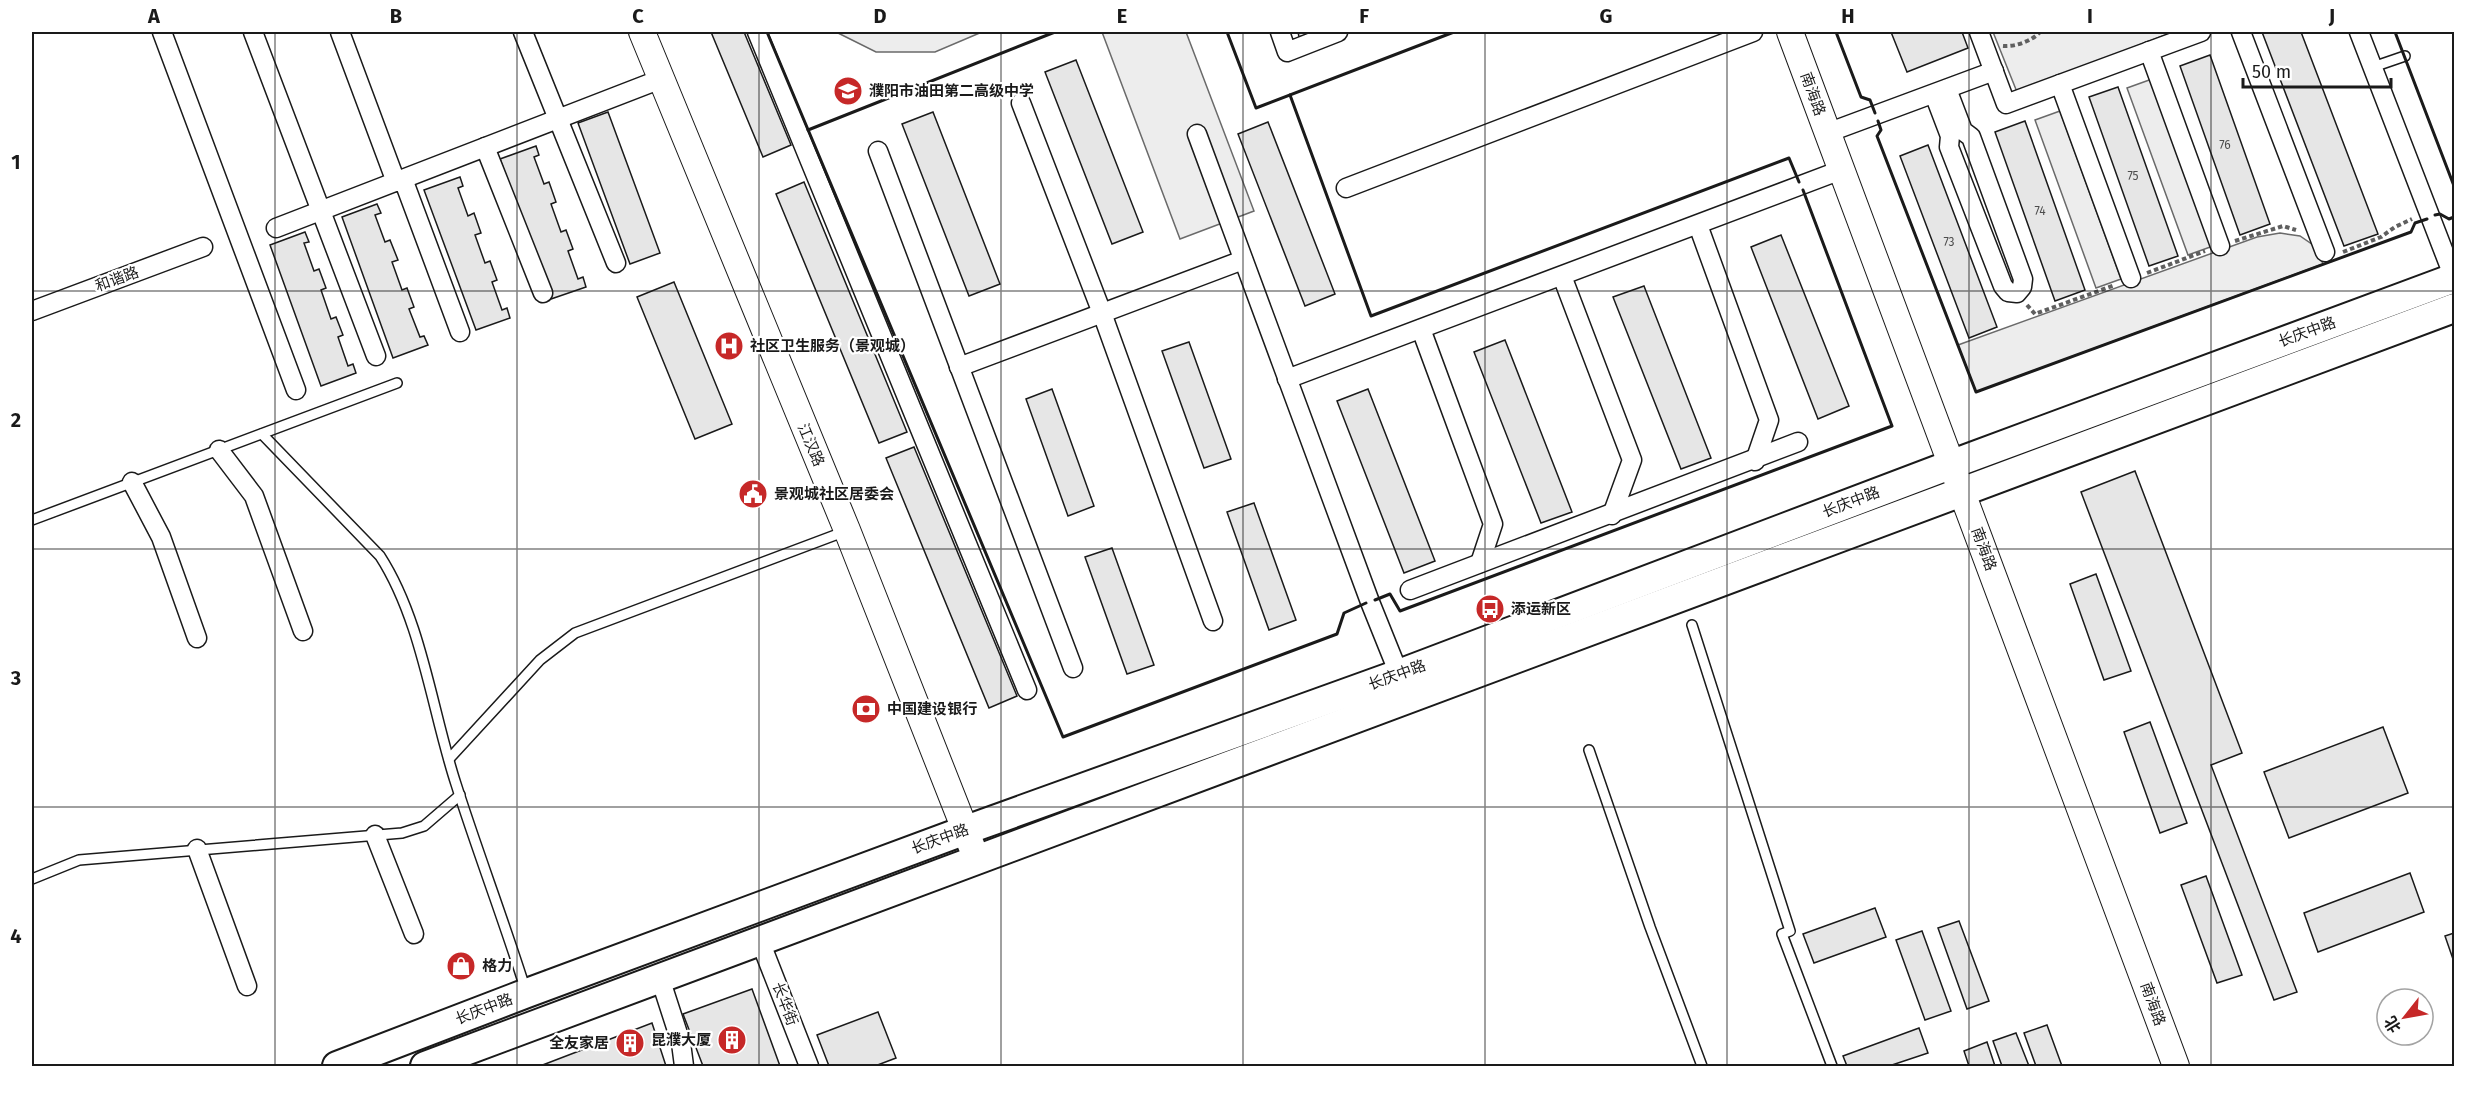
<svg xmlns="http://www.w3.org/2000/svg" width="2486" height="1098" viewBox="0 0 2486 1098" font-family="'Fira Sans','Noto Sans SC',sans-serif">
<rect width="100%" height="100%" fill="#fff"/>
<!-- built -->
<g fill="#ededed" stroke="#6a6a6a" stroke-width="1.5">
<path d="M836,32H982L935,52H876Z"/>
<path d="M1102,32H1186L1254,211L1180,239Z"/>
<path d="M1993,32H2173L2017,92Z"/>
<path d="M2152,79L2213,246L2188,255L2127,88Z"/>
<path d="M2060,111L2121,279L2096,288L2035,120Z"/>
<path d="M2280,233L2300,236L2316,247L2323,264L1976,392L1958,345L2257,237Z"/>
</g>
<!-- building -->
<g fill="#e6e6e6" stroke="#1a1a1a" stroke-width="1.5">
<path d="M711,32H744L791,145L763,157Z"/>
<path d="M1298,32H1314L1299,37Z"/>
<path d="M1891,32H1962L1968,48L1907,72Z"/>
<path d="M2262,32H2301L2378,234L2344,246Z"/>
<path d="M2210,55L2270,224L2240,235L2180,66Z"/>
<path d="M1076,60L1143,232L1112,244L1045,72Z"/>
<path d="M2118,87L2178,256L2149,266L2089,97Z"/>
<path d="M608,112L660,253L630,264L578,123Z"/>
<path d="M933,112L1000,284L969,296L902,124Z"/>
<path d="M2025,121L2085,290L2055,301L1995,132Z"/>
<path d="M1268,122L1335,294L1305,306L1238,134Z"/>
<path d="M1928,145L1997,327L1969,338L1900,156Z"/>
<path d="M536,146L539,155L534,157L544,184L549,182L556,202L551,204L561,232L566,230L573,249L568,251L578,279L583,277L586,287L551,299L500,159Z"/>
<path d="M460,177L463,186L458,188L468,216L474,213L481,233L475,235L485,263L490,261L497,280L492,282L502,310L507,308L510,318L476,330L424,190Z"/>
<path d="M804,182L907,432L879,443L776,194Z"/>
<path d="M377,204L381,213L375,215L385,242L390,240L398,260L392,262L402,290L407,288L414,307L409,309L420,337L424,336L428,345L393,358L342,217Z"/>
<path d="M305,232L309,242L304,243L314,271L319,269L326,288L321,290L331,319L336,317L343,335L338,337L348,366L353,364L356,373L321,386L270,245Z"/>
<path d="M1781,235L1849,406L1818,419L1751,247Z"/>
<path d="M674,282L732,424L695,439L637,297Z"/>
<path d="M1644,286L1711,458L1681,469L1613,297Z"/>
<path d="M1505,340L1572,512L1541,523L1474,352Z"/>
<path d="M1189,342L1231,459L1204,468L1162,351Z"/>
<path d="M1052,389L1094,506L1068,516L1026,399Z"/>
<path d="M1368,389L1435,561L1404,573L1337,401Z"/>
<path d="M914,447L1017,696L989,708L886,458Z"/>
<path d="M2135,471L2242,753L2211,765L2297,992L2274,1000L2081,492Z"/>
<path d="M1254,503L1296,620L1269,630L1227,512Z"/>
<path d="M1112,548L1154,665L1127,674L1085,557Z"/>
<path d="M2096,574L2131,671L2104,680L2070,584Z"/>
<path d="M2150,722L2187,823L2160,833L2124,732Z"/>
<path d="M2383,727L2408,793L2289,838L2264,772Z"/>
<path d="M2410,873L2424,912L2318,952L2304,913Z"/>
<path d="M2206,876L2242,975L2217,983L2181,885Z"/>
<path d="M1875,908L1886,937L1814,963L1803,934Z"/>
<path d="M1959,921L1989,1001L1967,1009L1938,928Z"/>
<path d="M1922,931L1951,1011L1925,1020L1896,940Z"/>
<path d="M2454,933V962L2445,936Z"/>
<path d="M752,989L780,1066H703L683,1014Z"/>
<path d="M878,1012L896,1058L875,1066H829L817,1035Z"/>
<path d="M652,1023L666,1066H540Z"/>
<path d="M2047,1025L2062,1066H2036L2024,1033Z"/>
<path d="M1919,1028L1928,1053L1889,1066H1847L1843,1056Z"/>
<path d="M2016,1033L2029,1066H2002L1993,1041Z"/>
<path d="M1987,1042L1995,1066H1969L1964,1051Z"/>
</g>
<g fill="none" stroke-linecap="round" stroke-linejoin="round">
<!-- lane casing -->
<g stroke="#1a1a1a" stroke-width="12">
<g id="lane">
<path d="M2373,67L2405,56"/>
<path d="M262,434L380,556C422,621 432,711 456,784C478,853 504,921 526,991"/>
<path d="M32,520L397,383"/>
<path d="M1692,625L1790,931L1782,934L1832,1066"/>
<path d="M1589,750L1650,927L1702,1066"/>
<path d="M449,759L540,660L575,633L846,531"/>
<path d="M32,879L79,860L402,833L424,826L460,795"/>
</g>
</g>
<!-- street casing -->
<g stroke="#1a1a1a" stroke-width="21">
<g id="street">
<path d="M162,32L296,390"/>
<path d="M253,32L376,356"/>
<path d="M340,32L396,182"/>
<path d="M523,32L616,263"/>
<path d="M757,32L1027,690"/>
<path d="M1280,32L1287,52L1338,32"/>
<path d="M1979,32L2006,104L2201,32"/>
<path d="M2241,32L2325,252"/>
<path d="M2359,32L2454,278"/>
<path d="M2149,51L2220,246"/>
<path d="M2060,84L2131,278"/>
<path d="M1934,94L1950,136L1949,147L2003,286L2008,292L2017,293L2022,287L2023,279L1971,137L1963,131L1947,89"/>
<path d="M1021,103L1102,313L1213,621"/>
<path d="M1827,133L1994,71"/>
<path d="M1197,134L1370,602L1399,674"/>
<path d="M485,147L543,293"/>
<path d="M878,151L1073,668"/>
<path d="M403,179L460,332"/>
<path d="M1346,188L1753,32"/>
<path d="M1698,225L1769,420L1755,461"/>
<path d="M276,228L661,79"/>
<path d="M1562,276L1632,460L1612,515"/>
<path d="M32,311L203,247"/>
<path d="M1421,329L1493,524L1480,563"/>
<path d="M959,367L1243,260"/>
<path d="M1287,379L1841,170"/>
<path d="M219,450L254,496L303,631"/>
<path d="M132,482L161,537L197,638"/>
<path d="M1410,590L1798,442"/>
<path d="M375,835L414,934"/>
<path d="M197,849L247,986"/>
<path d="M760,941L809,1066"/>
<path d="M660,978L681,1043L684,1066"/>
</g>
</g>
<!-- secondary casing -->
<g stroke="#1a1a1a" stroke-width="28">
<g id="secondary">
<path d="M642,32L847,530L977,860"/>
<path d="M1790,32L2176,1066"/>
</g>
</g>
<!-- primary casing -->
<g stroke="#1a1a1a" stroke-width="32">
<g id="primary">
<path d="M337,1066L527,993L966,830L1399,674L1966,459L2454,278"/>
<path d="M425,1066L2454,308"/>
</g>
</g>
<!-- path -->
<g stroke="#5f5f5f" stroke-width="4" stroke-dasharray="4.5 3" stroke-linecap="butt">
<path d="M2003,46C2015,47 2032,41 2040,32"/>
<path d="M2235,241L2283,226L2296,230"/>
<path d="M2343,252L2381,237L2395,227L2412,219"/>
<path d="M2147,273L2205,251"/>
<path d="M2027,305L2035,314L2115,285"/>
</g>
<!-- lane -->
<use href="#lane" stroke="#fff" stroke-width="9"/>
<!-- street -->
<use href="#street" stroke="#fff" stroke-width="18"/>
<!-- secondary -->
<use href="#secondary" stroke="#fff" stroke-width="26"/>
<!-- primary -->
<use href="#primary" stroke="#fff" stroke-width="28"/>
<!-- wall -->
<g stroke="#1a1a1a" stroke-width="3">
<path d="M767,32L1063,737L1337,634L1344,613L1366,603"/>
<path d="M1227,32L1256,108L1454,32"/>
<path d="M1836,32L1861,97L1870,100L1875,113"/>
<path d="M2395,32L2454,186"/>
<path d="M1290,95L1371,316L1789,158L1799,182"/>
<path d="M1878,121L1881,130L1877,136L1976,392L2411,232L2415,223L2427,219"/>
<path d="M808,130L1055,32"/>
<path d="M2435,215L2440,214L2449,219L2454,217"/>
<path d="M1375,600L1390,594L1400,611L1892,426L1803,190"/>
</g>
</g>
<!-- grid -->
<path fill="none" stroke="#1a1a1a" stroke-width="1.5" stroke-opacity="0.55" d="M275,32V1066M517,32V1066M759,32V1066M1001,32V1066M1243,32V1066M1485,32V1066M1727,32V1066M1969,32V1066M2211,32V1066M32,291H2454M32,549H2454M32,807H2454"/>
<!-- icons -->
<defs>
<g id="school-disc" transform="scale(1.5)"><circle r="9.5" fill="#c62828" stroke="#fff"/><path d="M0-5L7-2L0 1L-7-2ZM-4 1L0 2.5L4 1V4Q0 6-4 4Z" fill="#fff"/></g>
<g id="hospital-disc" transform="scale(1.5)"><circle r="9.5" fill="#c62828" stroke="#fff"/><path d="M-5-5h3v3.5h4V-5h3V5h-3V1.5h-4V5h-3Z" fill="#fff"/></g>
<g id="civic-disc" transform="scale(1.5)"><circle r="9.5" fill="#c62828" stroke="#fff"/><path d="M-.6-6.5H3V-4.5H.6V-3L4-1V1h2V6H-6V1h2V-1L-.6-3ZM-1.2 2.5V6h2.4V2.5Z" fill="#fff"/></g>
<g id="bus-disc" transform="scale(1.5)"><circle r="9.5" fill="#c62828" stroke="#fff"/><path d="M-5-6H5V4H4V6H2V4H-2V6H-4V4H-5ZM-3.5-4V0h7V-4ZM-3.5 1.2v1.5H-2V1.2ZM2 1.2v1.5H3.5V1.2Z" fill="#fff"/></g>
<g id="bank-disc" transform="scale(1.5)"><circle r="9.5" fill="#c62828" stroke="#fff"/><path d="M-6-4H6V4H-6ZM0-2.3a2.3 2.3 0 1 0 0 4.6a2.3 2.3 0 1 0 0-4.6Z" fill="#fff"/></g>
<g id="shop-disc" transform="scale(1.5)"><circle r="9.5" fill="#c62828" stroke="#fff"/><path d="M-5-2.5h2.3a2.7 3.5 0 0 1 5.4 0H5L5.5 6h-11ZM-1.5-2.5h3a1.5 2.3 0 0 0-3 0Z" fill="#fff"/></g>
<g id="building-disc" transform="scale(1.5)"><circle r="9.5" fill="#c62828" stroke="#fff"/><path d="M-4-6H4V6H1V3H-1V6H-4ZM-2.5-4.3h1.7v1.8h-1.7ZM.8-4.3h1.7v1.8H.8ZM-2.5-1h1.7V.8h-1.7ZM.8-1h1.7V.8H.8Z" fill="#fff"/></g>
</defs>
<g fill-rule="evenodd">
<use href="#school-disc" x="848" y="91"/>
<use href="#hospital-disc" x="729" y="346"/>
<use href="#civic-disc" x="753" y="494"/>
<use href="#bus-disc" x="1490" y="609"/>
<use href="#bank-disc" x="866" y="709"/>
<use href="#shop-disc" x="461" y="966"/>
<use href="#building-disc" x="732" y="1040"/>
<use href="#building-disc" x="630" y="1043"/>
</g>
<g text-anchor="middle" stroke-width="4.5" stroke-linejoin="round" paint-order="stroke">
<!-- number labels -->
<g font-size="12" fill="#4d4d4d">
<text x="2225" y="149">76</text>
<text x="2133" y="180">75</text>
<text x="2040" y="215">74</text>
<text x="1949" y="246">73</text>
</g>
<!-- poi labels -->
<g font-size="15" font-weight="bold" fill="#1a1a1a" stroke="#fff" text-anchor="start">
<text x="869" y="96">濮阳市油田第二高级中学</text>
<text x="750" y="351">社区卫生服务（景观城）</text>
<text x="774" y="499">景观城社区居委会</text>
<text x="1511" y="614">添运新区</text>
<text x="887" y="714">中国建设银行</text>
<text x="482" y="971">格力</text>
<text x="711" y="1045" text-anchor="end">昆濮大厦</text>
<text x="609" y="1048" text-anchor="end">全友家居</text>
</g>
<!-- street labels -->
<g font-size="15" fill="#1a1a1a" stroke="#fff">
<text transform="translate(1813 94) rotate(70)" y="5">南海路</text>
<text transform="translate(117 279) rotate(-20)" y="5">和谐路</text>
<text transform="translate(2307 332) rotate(-20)" y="5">长庆中路</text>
<text transform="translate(811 445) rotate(67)" y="5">江汉路</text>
<text transform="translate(1851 502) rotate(-21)" y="5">长庆中路</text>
<text transform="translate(1984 549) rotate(70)" y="5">南海路</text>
<text transform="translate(1397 675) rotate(-20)" y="5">长庆中路</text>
<text transform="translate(940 839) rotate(-20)" y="5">长庆中路</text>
<text transform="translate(785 1004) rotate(69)" y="5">长华街</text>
<text transform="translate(2153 1004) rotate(70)" y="5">南海路</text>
<text transform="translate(484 1009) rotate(-21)" y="5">长庆中路</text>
</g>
</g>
<!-- border -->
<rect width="2486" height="1098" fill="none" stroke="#ffffff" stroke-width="66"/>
<!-- north arrow -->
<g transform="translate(2405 1017) rotate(239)"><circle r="28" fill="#ffffff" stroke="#a3a3a3" stroke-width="1.5"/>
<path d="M0-4.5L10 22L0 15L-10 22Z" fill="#c62828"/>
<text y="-9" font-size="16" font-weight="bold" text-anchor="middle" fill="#1a1a1a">北</text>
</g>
<!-- scale -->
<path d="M2243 78v9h148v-9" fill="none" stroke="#1a1a1a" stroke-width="3"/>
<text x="2252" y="78" font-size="18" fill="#1a1a1a" stroke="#ffffff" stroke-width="4.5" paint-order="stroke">50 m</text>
<rect x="33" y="33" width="2420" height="1032" fill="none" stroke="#1a1a1a" stroke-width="2"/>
<g font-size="20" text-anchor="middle" font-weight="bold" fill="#1a1a1a">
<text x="154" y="23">A</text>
<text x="396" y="23">B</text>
<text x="638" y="23">C</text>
<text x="880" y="23">D</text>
<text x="1122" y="23">E</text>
<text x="1364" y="23">F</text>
<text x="1606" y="23">G</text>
<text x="1848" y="23">H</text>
<text x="2090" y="23">I</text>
<text x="2332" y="23">J</text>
<text x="16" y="169">1</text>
<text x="16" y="427">2</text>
<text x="16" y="685">3</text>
<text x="16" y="943">4</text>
</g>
</svg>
